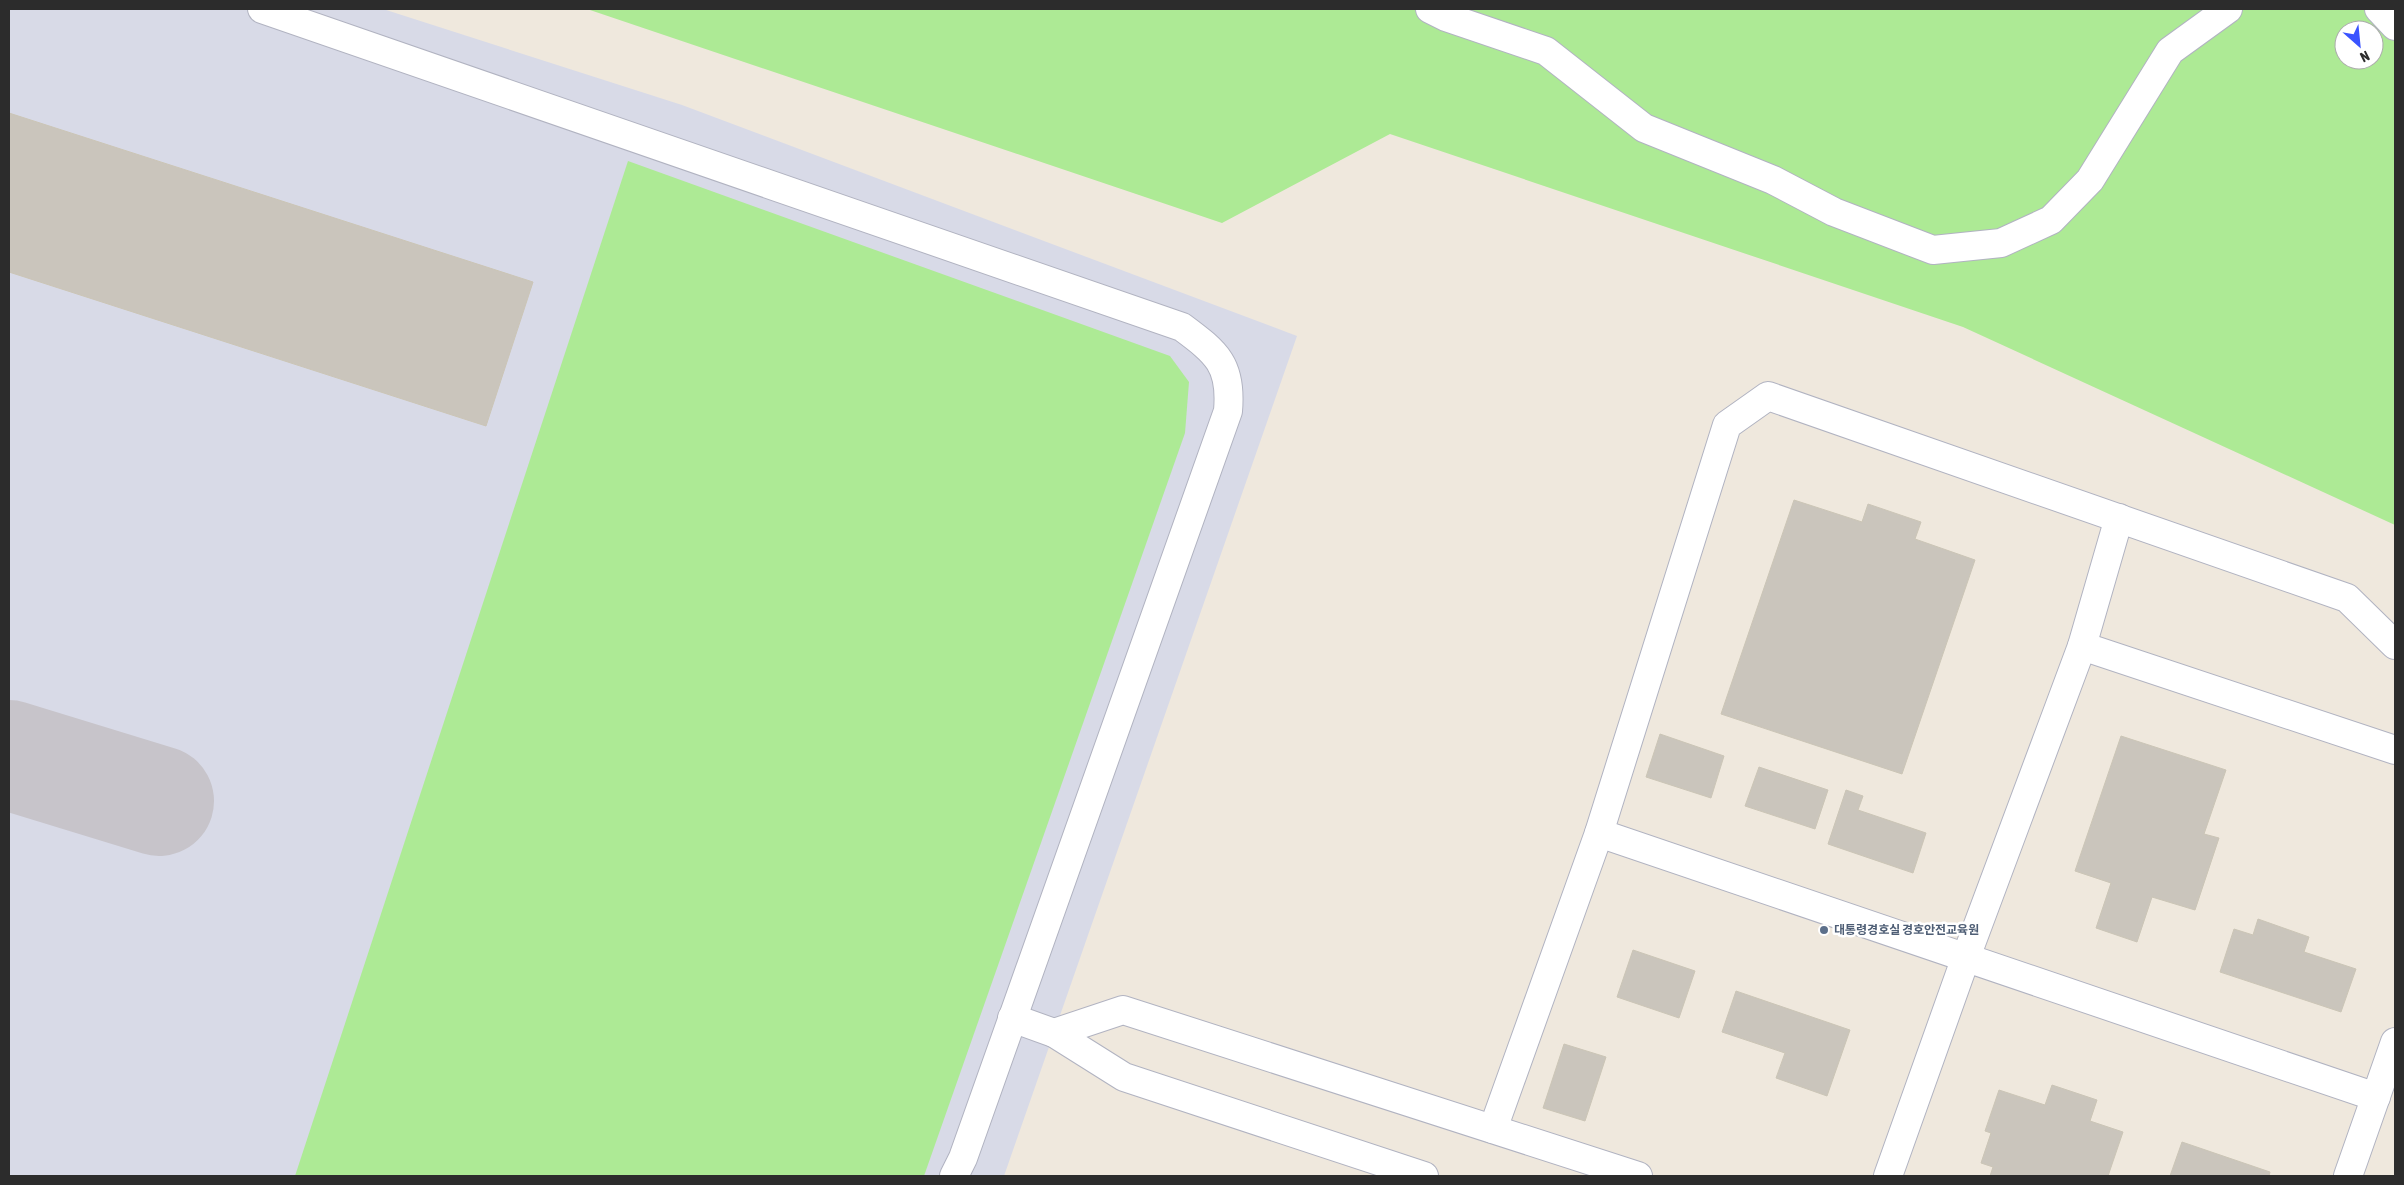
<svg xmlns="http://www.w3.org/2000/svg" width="2404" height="1185" viewBox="0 0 2404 1185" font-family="'Asap Condensed','Noto Sans KR',sans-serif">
<rect width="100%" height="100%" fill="#efe8dd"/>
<!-- airport -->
<path fill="#d8dae7" d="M9,9H383L682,105L1297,336L1004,1176H9Z"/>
<!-- green -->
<g fill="#adea95" fill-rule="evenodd">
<path d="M587,9H2395V525L1963,327L1390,134L1222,223ZM2344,30H2374V60H2344Z"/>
<path d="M628,161L1170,356L1189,382L1185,433L924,1176H295Z"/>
</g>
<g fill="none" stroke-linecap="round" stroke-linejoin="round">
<!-- taxiway -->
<path stroke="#c7c4ca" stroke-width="110" d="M9,755L159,801"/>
</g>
<!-- building -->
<g fill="#cac5bc" stroke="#cbc5b6">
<path d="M9,113L533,282L486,426L9,272Z"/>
<path d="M1794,500L1862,522L1868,504L1921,522L1915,539L1975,560L1902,774L1721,714Z"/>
<path d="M1660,734L1724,756L1711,798L1646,777Z"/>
<path d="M2121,736L2226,770L2204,834L2219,838L2195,910L2152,897L2137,942L2096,928L2111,883L2075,871Z"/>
<path d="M1759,767L1828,790L1815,829L1745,806Z"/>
<path d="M1846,790L1863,796L1858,810L1926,833L1913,873L1828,844Z"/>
<path d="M2258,919L2309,937L2304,952L2356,969L2341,1012L2220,972L2234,929L2253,935Z"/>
<path d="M1633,950L1695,971L1679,1018L1617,997Z"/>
<path d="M1736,991L1850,1030L1827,1096L1776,1078L1785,1053L1722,1032Z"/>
<path d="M1564,1044L1606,1057L1585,1121L1543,1108Z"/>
<path d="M2052,1085L2097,1100L2090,1121L2123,1132L2108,1176H1990L1993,1167L1981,1163L1991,1133L1985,1131L1999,1090L2045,1105Z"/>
<path d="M2182,1142L2270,1172L2269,1176H2170Z"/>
</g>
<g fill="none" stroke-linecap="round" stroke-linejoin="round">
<!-- minor casing -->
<g stroke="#b1b3c1" stroke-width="30">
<g id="minor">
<path d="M262,9L1182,327C1217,353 1232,365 1228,411L963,1158L954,1176"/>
<path d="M1430,9L1446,17L1546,51L1644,128L1773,180L1834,212L1933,250L2001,243L2051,220L2090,180L2170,51L2228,9"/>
<path d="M2379,9L2395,26"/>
<path d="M2082,646L2395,750"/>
<path d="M1599,833L2376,1097"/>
<path d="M1012,1018L1054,1033L1124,1077L1424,1176"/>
<path d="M1054,1033L1123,1010L1638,1176"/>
<path d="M1493,1129L1599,833L1727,425L1768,396L2347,598L2395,645"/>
<path d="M1888,1176L1966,957L2082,646L2119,518"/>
<path d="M2348,1176L2395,1042"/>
</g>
</g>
<!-- minor -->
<use href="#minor" stroke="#fff" stroke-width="28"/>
</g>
<!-- markers -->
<circle fill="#5c6f8a" stroke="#fff" stroke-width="2" cx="1824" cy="930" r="5"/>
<g text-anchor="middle" stroke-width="5" stroke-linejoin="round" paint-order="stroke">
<!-- service labels -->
<g font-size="12" font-weight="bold" fill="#4e5e75" stroke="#fff" text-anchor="start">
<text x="1834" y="934">대통령경호실 경호안전교육원</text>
</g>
</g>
<!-- border -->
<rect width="2404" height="1185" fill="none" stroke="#2c2c2c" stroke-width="20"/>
<!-- north arrow -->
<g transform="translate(2359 45) rotate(153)"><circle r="24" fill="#ffffff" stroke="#ababab"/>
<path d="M0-4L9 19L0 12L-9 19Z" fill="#3a54ff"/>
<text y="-8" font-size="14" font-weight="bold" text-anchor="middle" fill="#2c2c2c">N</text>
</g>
</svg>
